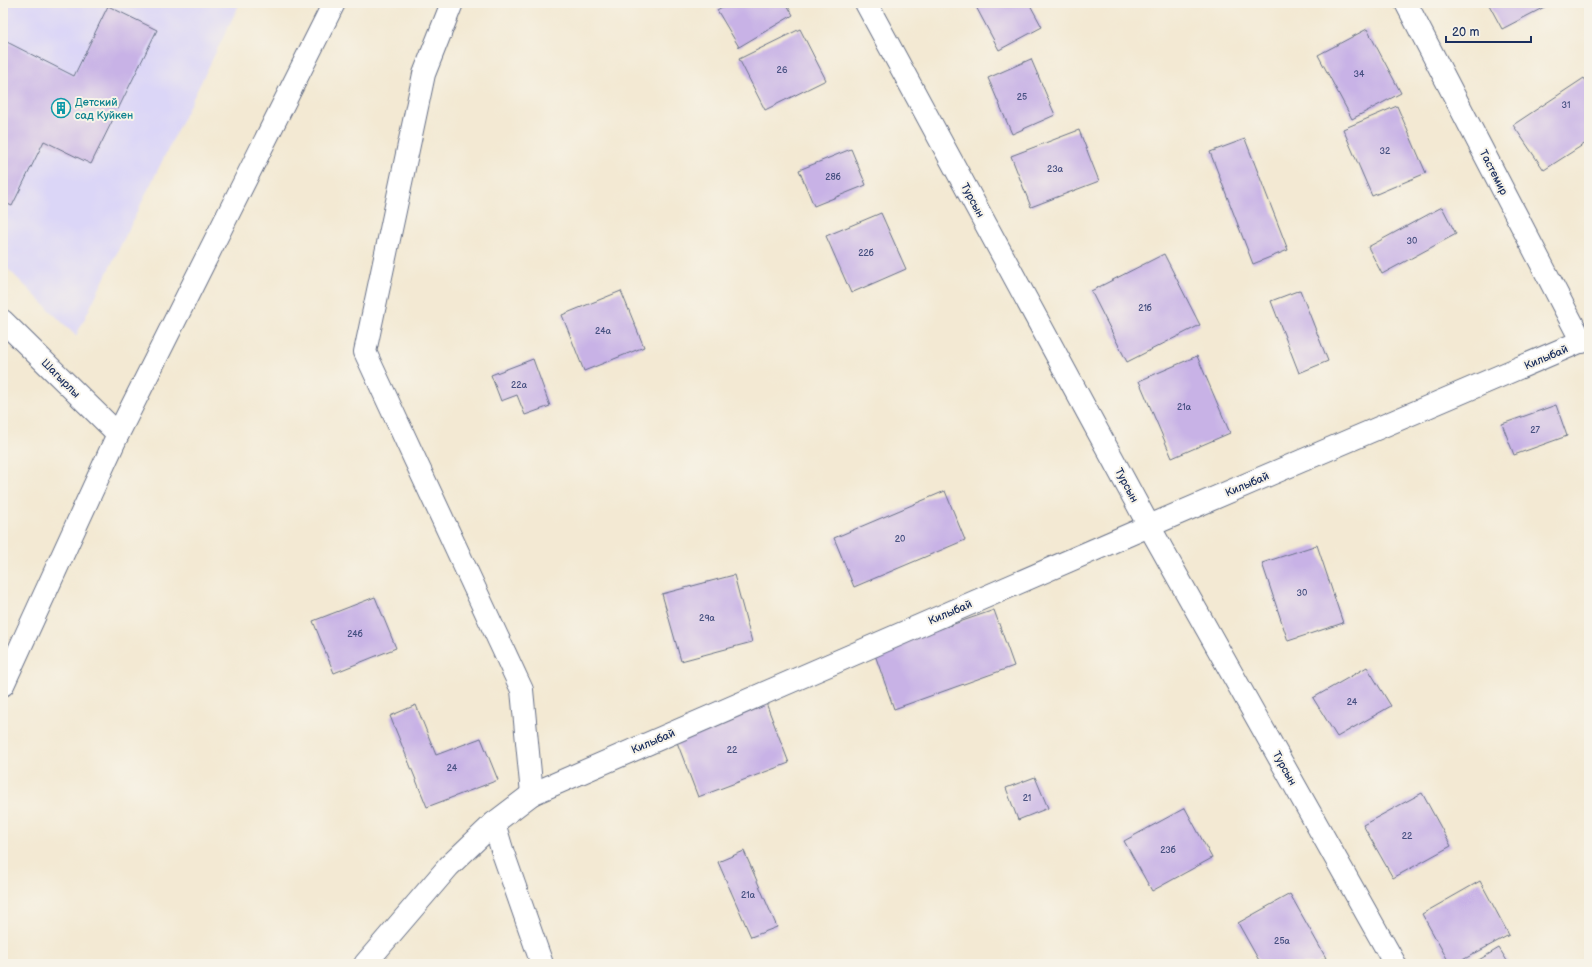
<svg xmlns="http://www.w3.org/2000/svg" width="1592" height="967" viewBox="0 0 1592 967" font-family="'Balsamiq Sans',sans-serif">
<rect width="100%" height="100%" fill="#f7f3e8"/>
<filter id="ink" filterUnits="userSpaceOnUse"><feTurbulence type="fractalNoise" baseFrequency=".025" numOctaves="2"/><feDisplacementMap in="SourceGraphic" scale="8" xChannelSelector="R" yChannelSelector="G"/><feConvolveMatrix kernelMatrix="1 2 1 2 8 2 1 2 1" color-interpolation-filters="sRGB"/></filter>
<filter id="wash" filterUnits="userSpaceOnUse"><feTurbulence type="fractalNoise" baseFrequency=".012" numOctaves="4" result="noise"/><feDisplacementMap in="SourceGraphic" scale="16" xChannelSelector="R" yChannelSelector="G"/><feGaussianBlur stdDeviation="0.9" result="paint"/><feColorMatrix in="noise" values="0 0 0 0 0 0 0 0 0 0 0 0 0 0 0 0 0 1.4 0 .05"/><feComposite in="paint" operator="in"/></filter>
<g filter="url(#wash)">
<rect width="100%" height="100%" fill="#f3e9d3"/>
<!-- built -->
<path fill="#dbd6f7" d="M3,3H240L76,336L3,264Z"/>
<g id="blocks">
<!-- building -->
<g fill="#c8b2e6">
<path d="M729,3H786L793,15L739,47L717,10Z"/>
<path d="M974,3H1029L1042,27L999,50Z"/>
<path d="M1488,3H1552L1502,29Z"/>
<path d="M108,6L157,30L91,164L44,141L12,206L3,202V40L74,76Z"/>
<path d="M800,29L826,80L765,110L739,59Z"/>
<path d="M1367,29L1401,93L1352,119L1318,55Z"/>
<path d="M1031,59L1055,115L1012,134L988,78Z"/>
<path d="M1584,78L1589,85V141L1544,170L1513,125Z"/>
<path d="M1397,106L1426,173L1372,196L1343,129Z"/>
<path d="M1079,130L1099,181L1031,207L1011,156Z"/>
<path d="M1245,139L1288,250L1253,264L1210,152Z"/>
<path d="M851,149L866,185L814,206L799,170Z"/>
<path d="M1442,207L1456,234L1382,274L1368,247Z"/>
<path d="M881,213L906,269L851,293L826,236Z"/>
<path d="M1164,254L1200,325L1127,362L1091,291Z"/>
<path d="M1300,290L1328,361L1299,373L1271,301Z"/>
<path d="M621,291L644,347L584,371L562,315Z"/>
<path d="M1197,356L1230,433L1172,458L1139,381Z"/>
<path d="M533,359L550,406L525,415L517,395L501,401L491,375Z"/>
<path d="M1556,405L1567,436L1514,455L1502,424Z"/>
<path d="M945,491L965,540L854,587L834,538Z"/>
<path d="M1317,545L1343,623L1288,641L1262,563Z"/>
<path d="M734,575L752,642L681,661L662,594Z"/>
<path d="M375,597L396,648L334,673L313,621Z"/>
<path d="M994,610L1014,666L894,709L874,652Z"/>
<path d="M1367,667L1391,706L1337,737L1313,698Z"/>
<path d="M766,703L789,763L698,797L675,737Z"/>
<path d="M416,705L436,755L481,738L498,780L427,807L390,716Z"/>
<path d="M1035,777L1048,808L1018,820L1006,788Z"/>
<path d="M1422,793L1451,846L1393,878L1363,825Z"/>
<path d="M1185,808L1212,858L1152,891L1124,841Z"/>
<path d="M744,851L777,927L751,937L718,862Z"/>
<path d="M1480,881L1509,935L1455,964H1450L1422,914Z"/>
<path d="M1290,894L1326,958L1315,964H1261L1238,923Z"/>
<path d="M1499,948L1509,964H1472Z"/>
</g>
</g>
</g>
<g filter="url(#ink)">
<use href="#blocks" fill-opacity="0" stroke="#677087" stroke-width="1"/>
<g fill="none" stroke-linecap="round" stroke-linejoin="round">
<!-- street casing -->
<g stroke="#677087" stroke-width="24">
<g id="street">
<path d="M452,3L424,74L365,352L522,690L532,794"/>
<path d="M866,3L1149,526L1395,964"/>
<path d="M1406,3L1582,342"/>
<path d="M3,321L118,434"/>
<path d="M3,685L118,434L334,3"/>
<path d="M494,823L503,853L542,964"/>
</g>
</g>
<!-- secondary casing -->
<g stroke="#677087" stroke-width="24">
<path id="secondary" d="M365,964L449,866L494,823L532,794L1149,526L1589,338"/>
</g>
<!-- street -->
<use href="#street" stroke="#fff" stroke-width="22"/>
<!-- secondary -->
<use href="#secondary" stroke="#fff" stroke-width="22"/>
</g>
</g>
<!-- icons -->
<defs>
<g id="building-ring" transform="scale(1)"><circle r="9.5" fill="#f7f3e8" stroke="#0f9aa8" stroke-width="1.5"/><path d="M-4-6H4V6H1V3H-1V6H-4ZM-2.5-4.3h1.7v1.8h-1.7ZM.8-4.3h1.7v1.8H.8ZM-2.5-1h1.7V.8h-1.7ZM.8-1h1.7V.8H.8Z" fill="#0f9aa8"/></g>
</defs>
<g fill-rule="evenodd">
<use href="#building-ring" x="61" y="108"/>
</g>
<g text-anchor="middle" stroke-width="4" stroke-linejoin="round" paint-order="stroke">
<!-- number labels -->
<g font-size="9" fill="#465080">
<text x="782" y="73">26</text>
<text x="1359" y="77">34</text>
<text x="1022" y="100">25</text>
<text x="1566" y="108">31</text>
<text x="1385" y="154">32</text>
<text x="1055" y="172">23а</text>
<text x="833" y="180">28б</text>
<text x="1412" y="244">30</text>
<text x="866" y="256">22б</text>
<text x="1145" y="311">21б</text>
<text x="603" y="334">24а</text>
<text x="519" y="388">22а</text>
<text x="1184" y="410">21а</text>
<text x="1535" y="433">27</text>
<text x="900" y="542">20</text>
<text x="1302" y="596">30</text>
<text x="707" y="621">29а</text>
<text x="355" y="637">24б</text>
<text x="1352" y="705">24</text>
<text x="732" y="753">22</text>
<text x="452" y="771">24</text>
<text x="1027" y="801">21</text>
<text x="1407" y="839">22</text>
<text x="1168" y="853">23б</text>
<text x="748" y="898">21а</text>
<text x="1282" y="944">25а</text>
</g>
<!-- culture labels -->
<g font-size="11" fill="#0d838f" stroke="#f7f3e8" text-anchor="start">
<text x="75" y="106">Детский<tspan x="75" dy="13">сад Куйкен</tspan></text>
</g>
<!-- street labels -->
<g font-size="11" fill="#1b2f5e" stroke="#f7f3e8">
<text transform="translate(1494 172) rotate(63)" y="4">Тастемир</text>
<text transform="translate(973 200) rotate(62)" y="4">Турсын</text>
<text transform="translate(1546 357) rotate(-23)" y="4">Килыбай</text>
<text transform="translate(61 378) rotate(45)" y="4">Шагырлы</text>
<text transform="translate(1247 484) rotate(-23)" y="4">Килыбай</text>
<text transform="translate(1127 485) rotate(62)" y="4">Турсын</text>
<text transform="translate(950 612) rotate(-23)" y="4">Килыбай</text>
<text transform="translate(653 741) rotate(-23)" y="4">Килыбай</text>
<text transform="translate(1285 768) rotate(61)" y="4">Турсын</text>
</g>
</g>
<!-- margin -->
<rect width="1592" height="967" fill="none" stroke="#f7f3e8" stroke-width="16"/>
<!-- scale -->
<path d="M1446 36v6h85v-6" fill="none" stroke="#1b2f5e" stroke-width="2"/>
<text x="1452" y="36" font-size="12" fill="#1b2f5e" stroke="#f7f3e8" stroke-width="3" paint-order="stroke">20 m</text>
</svg>
